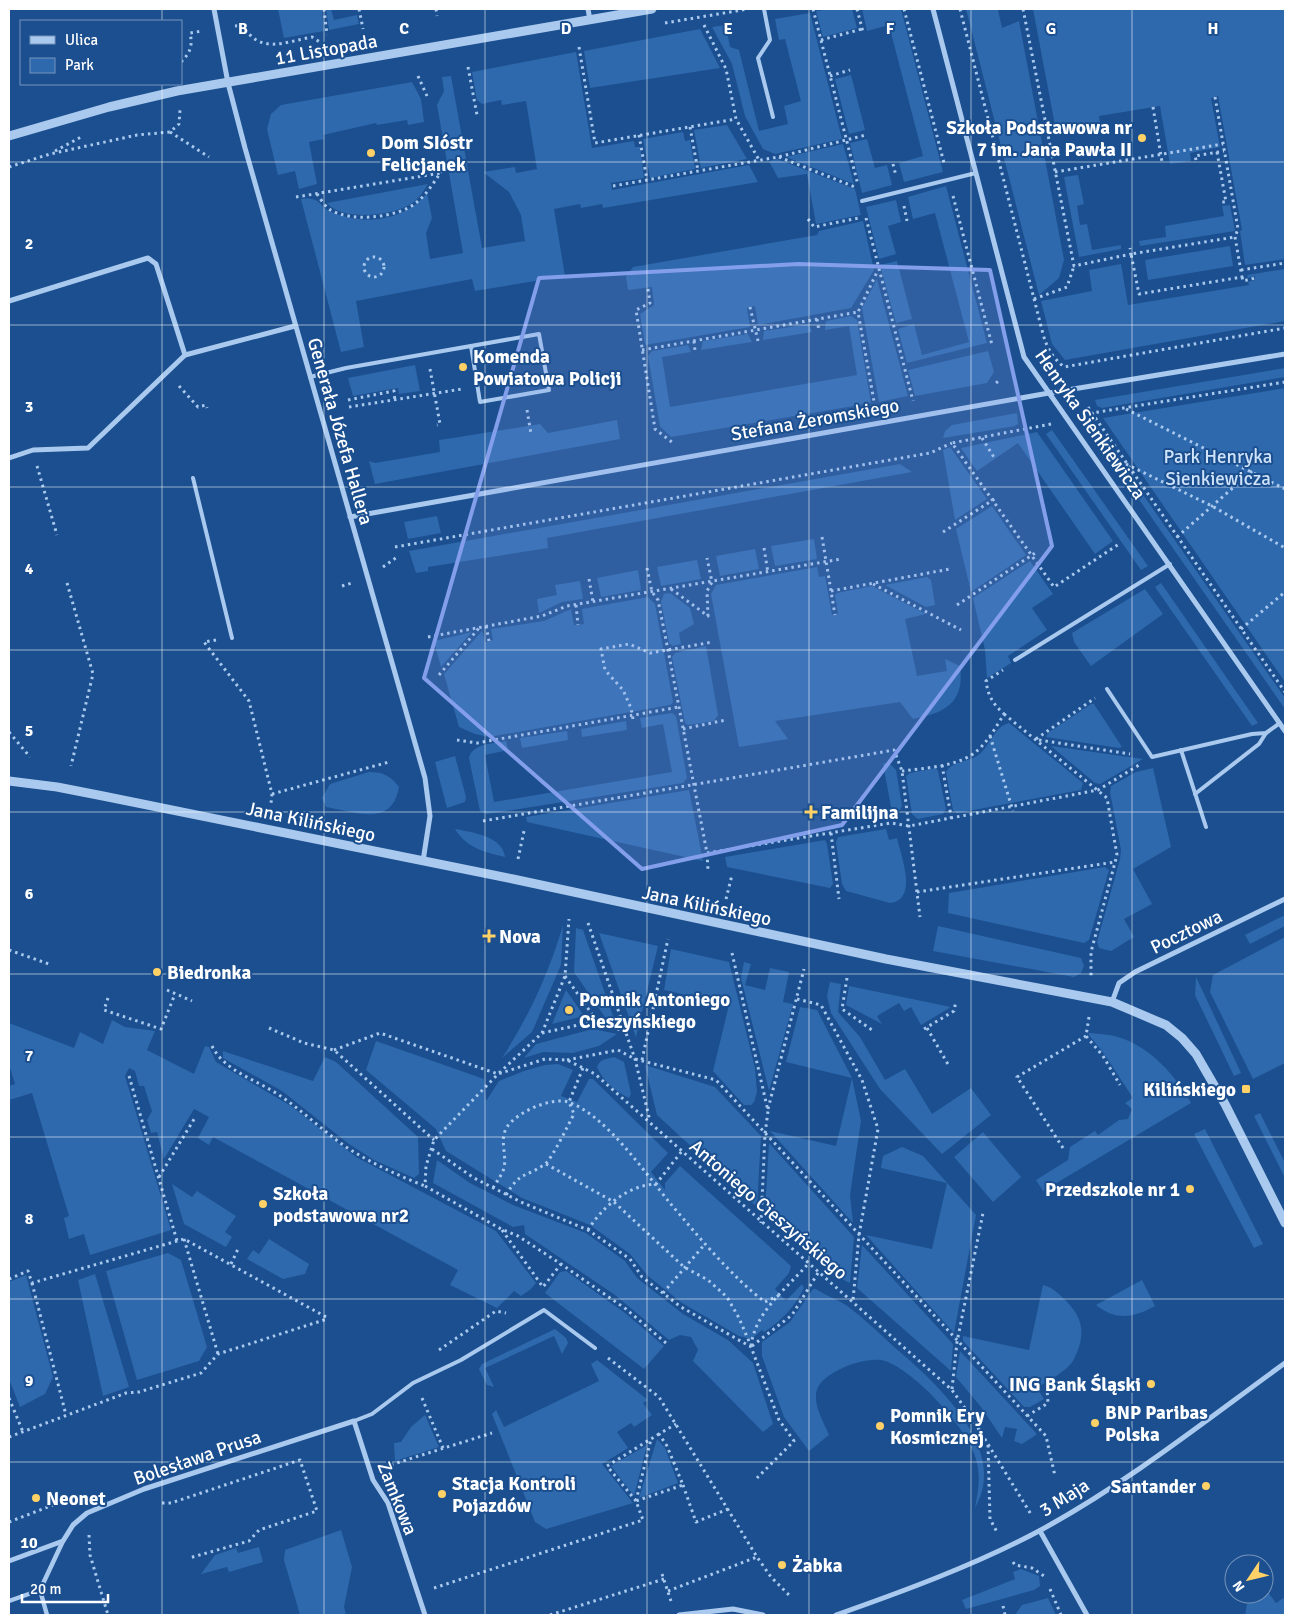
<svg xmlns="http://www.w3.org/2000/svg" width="1294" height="1624" viewBox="0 0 1294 1624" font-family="Signika,sans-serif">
<rect width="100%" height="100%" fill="#1b4f8f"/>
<!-- green -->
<g fill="#2e69ad">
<path d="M278,9H322L324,31L284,38Z"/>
<path d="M326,9H331L334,20L357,15L359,24L329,30Z"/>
<path d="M830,9H852L857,28L823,37L816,11Z"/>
<path d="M862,9H901L943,172L904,182L899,163L923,156L889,25L867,31Z"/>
<path d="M966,9H999L998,10L1002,28L1019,21L1064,260L1059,278L1039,295Z"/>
<path d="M1033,9H1285V259L1245,265L1240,231L1242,230L1218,96L1211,98L1220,147L1190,153L1191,161L1170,164L1160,106L1099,116L1101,128L1057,136Z"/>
<path d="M810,13L842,139L775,154L763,149L745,116L732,64L712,27L726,25L730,47L739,50L759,131L788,124L784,106L801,101L785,39L779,40L775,19Z"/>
<path d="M700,29L720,68L590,88L584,51Z"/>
<path d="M576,52L592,148L634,141L635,147H640L644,178L611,183L612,190L749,165L758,182L603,208L602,204L581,208L580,204L554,209L565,276L475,291L472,279L356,301L364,347L341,352L301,199C321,196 319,207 331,212C364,226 405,221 427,193L432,218L426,233L430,259L463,253L437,105L444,91L442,77L451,76L482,248L525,241L521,215L509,192L483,172L515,167L516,173L537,169L526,101L502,105L501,100L482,104L477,100L472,72Z"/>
<path d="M851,75L865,130L849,134L835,79Z"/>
<path d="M412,82L421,99L424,122L408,125L407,120L377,125L376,123L323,135L324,139L309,142L317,184L299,189L295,171L278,175L267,129L271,114L281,105Z"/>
<path d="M727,125L747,159L701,168L694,130Z"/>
<path d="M683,132L685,141L690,140L695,169L650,178L643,139Z"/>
<path d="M867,139L875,168L887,165L892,185L862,193L850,143Z"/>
<path d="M843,144L854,184L786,157Z"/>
<path d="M777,159L855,189L861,215L816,224L807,174L778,178L769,161Z"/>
<path d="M1078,175L1084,204L1077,206L1080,225L1087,224L1092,250L1121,245V249L1079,257L1064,177Z"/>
<path d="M428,184C424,190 420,197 414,202C395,216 343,222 327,203Z"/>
<path d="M946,186L987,343L907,363L898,329L914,324L922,355L969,342L935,213L913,219L908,197Z"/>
<path d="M896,200L901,222L888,226L896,254L879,259L866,207Z"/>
<path d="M1230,205L1235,231L1140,246L1139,241L1166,237L1165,226L1224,216L1222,206Z"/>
<path d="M863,221L874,270L851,308L758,325L755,306L747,308L750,327L645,345L640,314L654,305L652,287L628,290L626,277L633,267L817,235L819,231Z"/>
<path d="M1230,246L1233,266L1148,280L1145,260Z"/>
<path d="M897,261L912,319L896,323L880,265Z"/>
<path d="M1121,264L1128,305L1249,285L1248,282L1255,280V276L1248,278L1247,275L1285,269V321L1065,360L1052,344L1041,301L1092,291L1089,270Z"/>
<path d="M877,279L908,396L879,402L862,308Z"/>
<path d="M851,316L857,320L871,403L671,437L660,426L648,356L652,351L688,345L691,352L662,357L670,407L857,375L849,326L825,330L826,321Z"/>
<path d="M809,324L812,332L763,340L764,331Z"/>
<path d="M748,334L752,342L701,350L703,341Z"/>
<path d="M988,351L994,372L987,383L915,396L908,370Z"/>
<path d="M415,365L420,391L399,394L398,388L353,396L348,378Z"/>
<path d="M1285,368V377L1102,408L1097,406L1095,400Z"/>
<path d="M1285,388V682L1103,418Z"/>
<path d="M1017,413L1018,424L1015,426L943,438L945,431L952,425Z"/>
<path d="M617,420L620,439L375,484L369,461L375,463L440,452L439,440L453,438L540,424L548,433Z"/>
<path d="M1089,420L1093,423L1285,698V709L1085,422Z"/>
<path d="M1052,430L1148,566L1141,570L1046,434Z"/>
<path d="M1037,432L1113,541L1095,554L1018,443L977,471L961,448Z"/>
<path d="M950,447L987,499L955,520L943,450Z"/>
<path d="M900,464L912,472L547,538L548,548L428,567V571L416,573L409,551Z"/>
<path d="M992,506L1026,555L971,592L956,529Z"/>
<path d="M437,516L441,533L408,539L404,522Z"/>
<path d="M814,539L817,559L775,566L771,546Z"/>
<path d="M755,549L759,569L720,576L716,556Z"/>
<path d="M697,560L701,579L661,586L657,567Z"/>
<path d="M1030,561L1053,594L1032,608L1047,630L1008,656L1011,663L987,678L985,650L973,598Z"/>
<path d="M817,567L819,577L825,576L832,615L838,614L835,595L837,593L872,586L926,614L905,619L917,676L947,671L945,659L960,666C965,703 945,713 913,719L900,702L775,721L788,739L739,747L711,594L716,585Z"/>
<path d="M638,570L641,590L601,597L597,578Z"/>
<path d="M927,577L931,580L935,605L926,607L885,585Z"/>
<path d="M580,581L583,599L562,602L539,613L537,599L557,595L555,585Z"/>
<path d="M1161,583L1258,723L1252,726L1155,587Z"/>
<path d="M1145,589L1163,614L1091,666L1074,642L1072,633Z"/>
<path d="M670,593L690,608L694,624L679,633L681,644L673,646L669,643L661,602L664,594Z"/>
<path d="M648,597L655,604L673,702L670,705L489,737L475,734L459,727L444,674L482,631L485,642L493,640L491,629L544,621L571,609L574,625L584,624L582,609Z"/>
<path d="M472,632L441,667L434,641Z"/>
<path d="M706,646L718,715L714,721L688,725L685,723L672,657L675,653Z"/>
<path d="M1091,704H1094L1122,747L1119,748L1046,737L1048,733Z"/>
<path d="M672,713L676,716L687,778L683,783L487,814L480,811L469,758C473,743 493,744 506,741L508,750L485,755L494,802L672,772L663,724L642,728L640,718Z"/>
<path d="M626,721L627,730L582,737L581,729Z"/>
<path d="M1009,723L1083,783L1081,790L957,813L953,810L946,772C951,762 967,762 977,756C990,748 993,727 1009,723Z"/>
<path d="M567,731L568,740L522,748L520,738Z"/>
<path d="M1051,746L1143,759L1100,784L1095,783Z"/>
<path d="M455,756L466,797L465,802L447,808L435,762Z"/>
<path d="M888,762L896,770L902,806L900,810L892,812L883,764Z"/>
<path d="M936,768L938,771L946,809L943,814L918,819L912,814L906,776L910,773Z"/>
<path d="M1153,768L1171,847L1133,869L1152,904L1124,919L1134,937L1111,951L1099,948L1097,942L1120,859L1121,850L1110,792L1111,786L1136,772Z"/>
<path d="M369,772C383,772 391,776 399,787C392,828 356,812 326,807L322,798L330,784Z"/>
<path d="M689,790L703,861L527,822L526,817Z"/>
<path d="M455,829C471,832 503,836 505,857C484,852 467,848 455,829Z"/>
<path d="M886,829L889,840L897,838C901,856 919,900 890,903L846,891L842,884L836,842L838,837Z"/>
<path d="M825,840L827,844L833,884L830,888L727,867L725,857Z"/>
<path d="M1105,867L1109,870L1089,940L1084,943L948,913L949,893Z"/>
<path d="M1285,915V926L1250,944L1245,935Z"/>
<path d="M563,925L561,965L532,1032L502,1058C529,1016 549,973 563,925Z"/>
<path d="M938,926L1081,958L1084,966L1081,973L1074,977L933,951Z"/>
<path d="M576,928L583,930L614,1019L605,1017L574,972Z"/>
<path d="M599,933L658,946L636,1037Z"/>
<path d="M1285,937V1063L1253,1079L1210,992L1213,975Z"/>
<path d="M671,949L729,962L755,1068L757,1092L754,1102L751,1105H744L713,1071L729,1005L664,990Z"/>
<path d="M744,962L751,964L745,985L765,990L770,968L789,972L783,1002L793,1004L769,1091L741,978Z"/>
<path d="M1196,977L1241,1073L1234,1076L1195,995Z"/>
<path d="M830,982L841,984L838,1012L860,1037L885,1080L905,1069L932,1114L971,1088L991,1115L942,1154L880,1089L831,1013L827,996Z"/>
<path d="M849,986L951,1007L921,1025L911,1007L904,1011L899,1003L877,1016L882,1024L846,1005Z"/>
<path d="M566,990L584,1016L552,1024Z"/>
<path d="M800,1007L817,1010L852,1078L861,1121L850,1195L853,1223L770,1131L836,1146L852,1078L786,1062Z"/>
<path d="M112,1020L125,1027L155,1031L147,1050L194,1074L205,1046L209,1047L216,1062L291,1106L356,1157L496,1231L536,1283L531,1289L521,1296L514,1291L497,1308L450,1285L458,1270L213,1137L209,1145L198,1138L209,1117L194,1109L164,1159L157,1132L151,1133L147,1120L152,1111L144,1086H139L135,1071L129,1068L125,1076L171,1230L90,1255L84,1234L69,1239L64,1218L69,1216L32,1093L9,1100V1086L15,1084L9,1064V1023L74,1048L80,1032L103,1044Z"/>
<path d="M593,1029L617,1034L599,1046L573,1053L543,1052L524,1058L536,1044Z"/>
<path d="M1089,1033C1099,1034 1111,1034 1121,1038C1151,1048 1176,1076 1191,1103L1043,1191L1036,1180L1068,1160L1070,1147L1095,1131L1098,1135L1119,1120L1128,1119L1132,1109L1125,1103L1133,1098L1105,1055L1089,1035Z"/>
<path d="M376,1041L484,1079L486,1101L499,1081L524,1071L545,1065L558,1064L573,1070L561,1096L577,1102L589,1079H593L668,1153L651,1172L665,1190V1183L680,1166L791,1266L789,1273L775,1289L786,1301L802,1284L804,1288C794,1307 783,1320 764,1332L762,1330L751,1339L739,1336L682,1303L648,1276L630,1254L590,1225L522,1198L446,1151L436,1129L366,1070Z"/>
<path d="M223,1051L313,1081L325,1057L336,1062L418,1137L419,1174L414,1178L374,1160L349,1144L282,1091L223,1058Z"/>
<path d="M614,1057L624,1062L631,1094L629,1098C616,1092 603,1081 597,1067C600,1059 606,1059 614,1057Z"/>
<path d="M645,1065L715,1087L761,1136L757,1207L657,1115Z"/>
<path d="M1260,1113L1285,1163V1178L1254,1116Z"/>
<path d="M1205,1129L1263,1244L1254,1248L1194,1134Z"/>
<path d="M983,1132L1021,1177L993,1202L954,1157Z"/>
<path d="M769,1143L854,1237L850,1283L833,1275L765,1213Z"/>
<path d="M902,1147L923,1156L976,1215L954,1333L866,1235L932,1249L947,1183L881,1168L883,1156Z"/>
<path d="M437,1160L470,1183L513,1205L586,1233L625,1261L637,1278L683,1314L728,1340L753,1363L773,1424L763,1432L693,1361L698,1350L691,1337L680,1335L669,1340L615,1295L525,1234L524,1225L513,1227L433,1183Z"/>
<path d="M172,1184L192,1197L197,1191L236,1216L225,1232L232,1237L226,1247L184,1224Z"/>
<path d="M269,1239L309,1264L305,1274L283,1279L247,1259L253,1250L259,1254Z"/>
<path d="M862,1245L953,1344L951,1371L857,1288Z"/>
<path d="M168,1253L181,1260L207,1347L199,1361L137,1380L106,1271Z"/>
<path d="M566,1271L625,1313L664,1346L644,1369L545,1293L560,1272Z"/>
<path d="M95,1274L129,1387L103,1396L78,1280Z"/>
<path d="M26,1275L53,1377L45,1394L20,1407L9,1379V1282Z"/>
<path d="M1142,1280L1155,1306C1133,1318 1116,1321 1096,1305Z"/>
<path d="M1043,1285C1051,1287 1056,1291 1062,1297C1083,1316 1087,1333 1074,1359C1067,1372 1048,1380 1037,1388L1044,1399L1030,1407H1024L963,1341V1336L1029,1350Z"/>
<path d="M813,1289H816C825,1295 836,1299 846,1305C862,1317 877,1331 892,1345C933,1380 1011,1448 975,1508C978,1491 981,1477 976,1459C968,1429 915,1371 885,1361C867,1355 816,1373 816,1395C815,1408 824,1423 829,1435L809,1451L784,1417L762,1356V1342L790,1322Z"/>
<path d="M555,1329L566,1338L568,1343L562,1354L554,1336L485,1368L494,1387L487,1385L479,1369L482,1364Z"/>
<path d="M960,1351L1036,1433V1435L1022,1444L1014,1441L1017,1429L1005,1427L1002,1438L981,1407L956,1377Z"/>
<path d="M597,1360L648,1400L643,1403L652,1415L634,1427L631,1423L617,1432L628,1448L602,1464L633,1503L546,1529L535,1522L492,1414L496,1410L504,1427L599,1381L591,1364Z"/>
<path d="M425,1415L439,1447L395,1461L394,1443L401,1442L411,1427Z"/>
<path d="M657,1439L665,1448L678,1483L639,1498Z"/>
<path d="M647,1445L634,1496L611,1466Z"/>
<path d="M341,1530L352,1567L344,1607L346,1615H300L284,1560L285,1550Z"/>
<path d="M259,1547L263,1562L229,1572L227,1567L201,1574L215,1555L236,1548L238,1553Z"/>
<path d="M1021,1569L1039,1576L1040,1586L1034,1590L966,1609L962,1600L1015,1579L1013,1572Z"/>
<path d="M1264,1587L1276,1603L1285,1597V1615H1245L1249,1594H1264Z"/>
<path d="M1048,1598L1056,1615H1015L1022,1605Z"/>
</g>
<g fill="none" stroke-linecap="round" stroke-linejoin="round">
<!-- path -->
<g stroke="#a9c9ee" stroke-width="3" stroke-dasharray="2.5 4" stroke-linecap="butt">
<path d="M324,9L327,35"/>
<path d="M359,9L363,29"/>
<path d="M436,9L437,16"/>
<path d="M813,9L858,185"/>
<path d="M857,9L863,32"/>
<path d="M904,9L944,163"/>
<path d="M960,9L1043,334C1047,348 1052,357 1064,367L1285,328"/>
<path d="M1023,9L1074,266L1131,254L1130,248"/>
<path d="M665,23L748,9"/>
<path d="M704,25L726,69L736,119L759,160"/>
<path d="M235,26L243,25C259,55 285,42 312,37L326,46"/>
<path d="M821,40L862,29"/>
<path d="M579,47L595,143L736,119"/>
<path d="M181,62C190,53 193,46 190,33L202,31"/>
<path d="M468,67L477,115"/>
<path d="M418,76L427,96"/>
<path d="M830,76L850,70"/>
<path d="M1215,97L1238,229L1235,237"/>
<path d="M1153,107L1162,162"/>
<path d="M690,127L698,171"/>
<path d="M170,132L209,157"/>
<path d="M639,135L647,180"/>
<path d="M55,151L83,136"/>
<path d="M1217,152L1226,202H1222"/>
<path d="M779,157L855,187"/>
<path d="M1196,160L1195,156L1224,151"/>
<path d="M893,164L896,176"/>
<path d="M9,167L50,154L137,135L170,132L179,124L180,110"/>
<path d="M1055,172L1223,144"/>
<path d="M613,186L778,157L866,135"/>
<path d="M317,194C320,198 324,205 329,209C350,223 399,218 417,202C427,194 434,182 441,172"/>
<path d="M953,196L992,345"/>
<path d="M296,197L441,173"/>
<path d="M904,206L907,221"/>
<path d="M866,218L913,401"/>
<path d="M808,219L814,227L859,218"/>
<path d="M1235,237L1242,277L1139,294L1131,254Z"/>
<circle cx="374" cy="267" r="10"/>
<path d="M1241,270L1285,263"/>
<path d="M1242,277L1243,281L1255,278"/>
<path d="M648,289L650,303L636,310L655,429L673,443"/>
<path d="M1034,299L1067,287L1074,266"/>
<path d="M750,307L758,341"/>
<path d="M817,319L819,331"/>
<path d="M694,341L695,351"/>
<path d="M642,350L858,312"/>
<path d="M430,369L440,424L437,425"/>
<path d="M1285,382L1092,413L1285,692"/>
<path d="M996,383L1001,379"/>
<path d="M179,386L198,407L206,405L207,408"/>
<path d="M348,400L394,391L395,402"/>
<path d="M349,407L462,389"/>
<path d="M875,407L858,312L878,270"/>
<path d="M1126,409L1285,489"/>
<path d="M527,410L531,434"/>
<path d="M1084,415L1092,413L1086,404"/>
<path d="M1051,424L952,443L1054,587L1119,544"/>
<path d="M982,438L995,459"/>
<path d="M1126,464L1212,506L1285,548"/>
<path d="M37,466L57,535"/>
<path d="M943,532L996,498"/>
<path d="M822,537L835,615"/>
<path d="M1177,537L1252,471"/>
<path d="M395,547L930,453L952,443"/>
<path d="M764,548L768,573"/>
<path d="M383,567L397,557"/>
<path d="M647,568L652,592L658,600L668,650L707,853L708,870"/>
<path d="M589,579L593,602"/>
<path d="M67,583L93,674L71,766"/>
<path d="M873,584L961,630"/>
<path d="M342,586L352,583"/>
<path d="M671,589L708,616L707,591L712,582L707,558"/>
<path d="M831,591L950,569"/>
<path d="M576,605L578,625"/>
<path d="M957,605L1035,553"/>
<path d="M486,626L489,641"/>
<path d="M1241,629L1285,592"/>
<path d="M428,637L542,616L567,606L841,559"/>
<path d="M216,640L204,642L249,701L272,794L271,803"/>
<path d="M439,675L479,628"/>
<path d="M1004,714L1107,798L1117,855L1091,952V978"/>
<path d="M633,719L631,708L623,690L605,670L601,649L629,644L650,653L713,642"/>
<path d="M683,729L726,720"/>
<path d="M9,732L30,757"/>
<path d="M990,736L1013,811"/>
<path d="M1036,739L1095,698"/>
<path d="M457,740L477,743L679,707"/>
<path d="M1039,740L1130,754"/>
<path d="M942,765L952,822"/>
<path d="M902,771C924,768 954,767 973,754C986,745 996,727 1004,714C993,704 988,696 986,681L1003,670"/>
<path d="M272,794L389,762"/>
<path d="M483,821L894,750L902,771L920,917"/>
<path d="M831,833L839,899"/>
<path d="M707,853L891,823L909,826L1098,790L1139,765"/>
<path d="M518,859L524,831"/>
<path d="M917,892L1115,862"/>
<path d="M726,899L732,875"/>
<path d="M588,923L635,1059L650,1121"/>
<path d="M9,950L49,964"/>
<path d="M732,953L768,1111L765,1134L761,1223"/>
<path d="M565,976L597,1021"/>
<path d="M847,978L842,1009L872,1030"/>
<path d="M167,990L192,1001"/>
<path d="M108,998L104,1010L161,1029L175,994"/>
<path d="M797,999L821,1005L862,1080L878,1129L859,1235L853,1300"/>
<path d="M1089,1017L1086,1036L1103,1056L1120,1085"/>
<path d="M269,1028L304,1043L334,1050L434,1140"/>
<path d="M927,1028L949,1066"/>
<path d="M924,1029L954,1011L956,1001"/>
<path d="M542,1033L597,1021L623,1031"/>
<path d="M212,1046C224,1071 257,1080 279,1095C303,1111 323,1131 346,1147C371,1163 397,1175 425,1186"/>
<path d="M334,1050L380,1033L498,1074L542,1033L565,976L569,919"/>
<path d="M567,1060L618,1050L635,1059L716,1080L1046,1436L1055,1476"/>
<path d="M642,1060L668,939"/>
<path d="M129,1076L177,1241"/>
<path d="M768,1109L804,969"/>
<path d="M1063,1148L1017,1077L1086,1036"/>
<path d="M432,1149L474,1178L521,1202L588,1230L630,1259L642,1277L681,1307L751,1347L779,1420L794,1441L757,1478"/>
<path d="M546,1164L614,1202L684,1267L708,1280L727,1297L739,1318L751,1346"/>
<path d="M159,1177L196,1116"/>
<path d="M493,1188C497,1181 502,1175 504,1168C507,1154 499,1140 507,1127C517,1112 551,1097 568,1102C605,1114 646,1174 670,1203C697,1235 733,1278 765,1302L780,1295"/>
<path d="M506,1195C521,1170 526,1178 545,1164C552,1159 569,1123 574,1114L569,1102L583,1068"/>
<path d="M502,1230L543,1287L561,1264"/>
<path d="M588,1230C602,1207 628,1185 656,1184L682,1151"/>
<path d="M184,1239L218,1354"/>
<path d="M231,1264L238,1249"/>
<path d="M9,1279L28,1271L32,1283L184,1239L328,1318"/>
<path d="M32,1283L66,1415"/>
<path d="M663,1293L705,1244"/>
<path d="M666,1343L626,1309L561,1264L518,1236L501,1229L425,1186L426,1166L434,1140L498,1074L545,1059L567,1060L595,1074L952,1390L972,1418L1032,1516"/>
<path d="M751,1346C755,1312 786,1289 808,1264"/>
<path d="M752,1346L792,1315L818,1273"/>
<path d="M439,1350L496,1311L506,1313"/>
<path d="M608,1358L659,1397L757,1557L771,1577L791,1597"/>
<path d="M952,1389L957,1342L983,1213"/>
<path d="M9,1398L23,1432"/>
<path d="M422,1398L443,1448"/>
<path d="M1027,1416L1048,1403L1047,1388"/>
<path d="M9,1437L126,1393L139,1392L201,1373L218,1354L327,1319"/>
<path d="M988,1445L990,1519L997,1532"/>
<path d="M388,1468L387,1466L492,1433"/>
<path d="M683,1485L696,1522L728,1509"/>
<path d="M636,1501L607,1466L659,1434"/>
<path d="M636,1501L651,1439"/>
<path d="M162,1503H171L300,1460L317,1511L259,1530L249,1541L189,1558"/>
<path d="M9,1522L79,1495"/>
<path d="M89,1535L90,1555L108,1615"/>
<path d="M1013,1562L1015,1565L1032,1568L1044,1576"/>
<path d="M662,1574L671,1601"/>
<path d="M434,1588L643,1520L636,1501L683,1485L667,1446L659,1434L676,1424"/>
<path d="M1050,1589L1061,1615"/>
<path d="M668,1591L757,1557"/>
<path d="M1003,1606L1005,1615"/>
<path d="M550,1615L664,1579"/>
</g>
<!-- service -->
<g stroke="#a9c9ee" stroke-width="4">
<path d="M764,9L770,40L758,58L773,117"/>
<path d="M862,201L976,173"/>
<path d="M310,377L346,368L539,334L549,390L480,402L471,346"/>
<path d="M193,478L232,638"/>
<path d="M1015,660L1170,564"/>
<path d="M1107,689L1152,757L1252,734L1266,733L1280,723"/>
<path d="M1181,750L1206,827"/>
<path d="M1195,794L1259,744L1266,733"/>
<path d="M354,1421L372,1414L413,1383L461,1360L544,1310L595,1348"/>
</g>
<!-- pedestrian -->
<g stroke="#a9c9ee" stroke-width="4.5">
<path d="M9,1601L40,1590"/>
<path d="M47,1615L40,1590L63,1541"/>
</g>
<!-- minor -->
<g stroke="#a9c9ee" stroke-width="5">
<path d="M214,9L228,83L245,148L425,778L430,816L423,861"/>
<path d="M588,9L590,20"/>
<path d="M933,9L1024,357L1285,731"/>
<path d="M9,301L148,258L156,264L185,355"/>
<path d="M9,458L33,450L88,448L185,355L295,326"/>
<path d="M350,517L1049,393L1285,354"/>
<path d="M1112,1002L1119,983L1135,972L1285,899"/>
<path d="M1040,1531L1087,1615"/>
<path d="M9,1561L63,1541L73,1525L87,1513L144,1489L354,1421L373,1480L388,1503L425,1615"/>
<path d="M679,1615L733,1609L763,1615"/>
<path d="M836,1615C904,1591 975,1565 1039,1531C1126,1484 1205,1421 1285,1363"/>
</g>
<!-- tertiary -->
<g stroke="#a9c9ee" stroke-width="9">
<path d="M9,136L109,107L177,91L652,9"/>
<path d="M9,781L57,787L103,796L513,879L886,959L1112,1002L1166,1025L1182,1038L1196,1054L1225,1104L1285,1223"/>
</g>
</g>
<!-- marked area -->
<path fill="#839eea" fill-opacity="0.2" stroke="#839eea" stroke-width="4" stroke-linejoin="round" d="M798,264L990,270L1052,546L842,825L642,869L424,678L539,278Z"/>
<!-- grid -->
<path fill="none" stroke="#fff" stroke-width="1" stroke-opacity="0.55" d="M162,9V21M324,9V1615M485,9V1615M647,9V1615M809,9V1615M971,9V1615M1132,9V1615M162,84V1615M9,162H1285M9,325H1285M9,487H1285M9,650H1285M9,812H1285M9,974H1285M9,1137H1285M9,1299H1285M9,1462H1285"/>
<!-- markers -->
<g fill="#ffd166" stroke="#1b4f8f" stroke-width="2">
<circle cx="1142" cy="138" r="5"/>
<circle cx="371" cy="153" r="5"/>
<circle cx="463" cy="367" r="5"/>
<path d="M808.5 804.5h5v5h5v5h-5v5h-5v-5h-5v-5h5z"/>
<path d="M486.5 928.5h5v5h5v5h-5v5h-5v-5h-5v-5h5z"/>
<circle cx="157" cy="972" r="5"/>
<circle cx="569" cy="1010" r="5"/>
<rect x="1241" y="1084" width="10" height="10" rx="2.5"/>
<circle cx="1190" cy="1189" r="5"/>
<circle cx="263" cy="1204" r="5"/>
<circle cx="1151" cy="1384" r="5"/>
<circle cx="1095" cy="1423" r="5"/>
<circle cx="880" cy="1426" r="5"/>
<circle cx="1206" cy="1486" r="5"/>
<circle cx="442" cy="1494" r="5"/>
<circle cx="36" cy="1498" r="5"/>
<circle cx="782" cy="1565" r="5"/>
</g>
<g text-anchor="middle" stroke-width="4" stroke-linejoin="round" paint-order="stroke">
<!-- street labels -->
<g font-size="19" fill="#fff" stroke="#1b4f8f">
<text transform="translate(326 49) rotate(-10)" y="7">11 Listopada</text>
<text transform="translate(815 419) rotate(-10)" y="7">Stefana Żeromskiego</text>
<text transform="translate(1091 424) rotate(55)" y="7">Henryka Sienkiewicza</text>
<text transform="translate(341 431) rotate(74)" y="7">Generała Józefa Hallera</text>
<text transform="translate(311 821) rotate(12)" y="7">Jana Kilińskiego</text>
<text transform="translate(707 905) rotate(12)" y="7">Jana Kilińskiego</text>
<text transform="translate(1186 931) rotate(-26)" y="7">Pocztowa</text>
<text transform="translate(769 1209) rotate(41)" y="7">Antoniego Cieszyńskiego</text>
<text transform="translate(197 1457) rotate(-19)" y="7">Bolesława Prusa</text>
<text transform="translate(1064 1497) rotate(-32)" y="7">3 Maja</text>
<text transform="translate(398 1498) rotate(68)" y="7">Zamkowa</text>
</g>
<!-- poi labels -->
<g font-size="19" font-weight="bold" fill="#fff" stroke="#1b4f8f" text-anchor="start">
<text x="1132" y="134" text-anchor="end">Szkoła Podstawowa nr<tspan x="1132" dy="22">7 im. Jana Pawła II</tspan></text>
<text x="381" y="149">Dom SIóstr<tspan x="381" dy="22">Felicjanek</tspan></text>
<text x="473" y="363">Komenda<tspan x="473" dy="22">Powiatowa Policji</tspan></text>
<text x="821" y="819">Familijna</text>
<text x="499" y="943">Nova</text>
<text x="167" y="979">Biedronka</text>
<text x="579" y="1006">Pomnik Antoniego<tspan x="579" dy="22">Cieszyńskiego</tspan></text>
<text x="1236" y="1096" text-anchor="end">Kilińskiego</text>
<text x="1180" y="1196" text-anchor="end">Przedszkole nr 1</text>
<text x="273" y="1200">Szkoła<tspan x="273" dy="22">podstawowa nr2</tspan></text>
<text x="1141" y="1391" text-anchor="end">ING Bank Śląski</text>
<text x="1105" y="1419">BNP Paribas<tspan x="1105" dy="22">Polska</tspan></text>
<text x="890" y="1422">Pomnik Ery<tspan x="890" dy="22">Kosmicznej</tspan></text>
<text x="452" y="1490">Stacja Kontroli<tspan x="452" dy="22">Pojazdów</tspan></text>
<text x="1196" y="1493" text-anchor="end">Santander</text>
<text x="46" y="1505">Neonet</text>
<text x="792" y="1572">Żabka</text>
</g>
<!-- park labels -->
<g font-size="19" fill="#cfe3fa" stroke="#1b4f8f">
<text x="1218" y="463">Park Henryka<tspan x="1218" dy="22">Sienkiewicza</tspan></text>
</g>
</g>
<g font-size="16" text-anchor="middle" font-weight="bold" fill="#fff" stroke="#1b4f8f" stroke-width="4" stroke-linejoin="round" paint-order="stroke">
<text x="243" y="34">B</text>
<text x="404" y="34">C</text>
<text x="566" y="34">D</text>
<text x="728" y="34">E</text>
<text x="890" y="34">F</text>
<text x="1051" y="34">G</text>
<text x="1213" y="34">H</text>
<text x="29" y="249">2</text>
<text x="29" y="412">3</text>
<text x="29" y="574">4</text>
<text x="29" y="736">5</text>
<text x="29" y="899">6</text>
<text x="29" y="1061">7</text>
<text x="29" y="1224">8</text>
<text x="29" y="1386">9</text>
<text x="29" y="1548">10</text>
</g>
<!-- border -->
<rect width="1294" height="1624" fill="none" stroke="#ffffff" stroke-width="20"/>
<!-- legend -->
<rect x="20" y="20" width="162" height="65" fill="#1b4f8f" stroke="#7695bc"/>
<rect x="30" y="36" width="25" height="8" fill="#a9c9ee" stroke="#7695bc"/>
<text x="65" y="45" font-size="15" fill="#ffffff">Ulica</text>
<rect x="30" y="58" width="25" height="15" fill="#2e69ad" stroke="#7695bc"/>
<text x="65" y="70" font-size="15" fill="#ffffff">Park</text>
<!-- north arrow -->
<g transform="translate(1249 1579) rotate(235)"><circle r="24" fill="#1b4f8f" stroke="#7695bc"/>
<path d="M0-4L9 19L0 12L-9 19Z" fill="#ffd166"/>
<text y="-8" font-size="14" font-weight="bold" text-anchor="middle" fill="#ffffff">N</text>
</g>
<!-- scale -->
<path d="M22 1594v8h86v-8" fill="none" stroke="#ffffff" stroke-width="2.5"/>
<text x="30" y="1594" font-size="15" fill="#ffffff" stroke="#1b4f8f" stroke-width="4" paint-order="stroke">20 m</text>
</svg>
